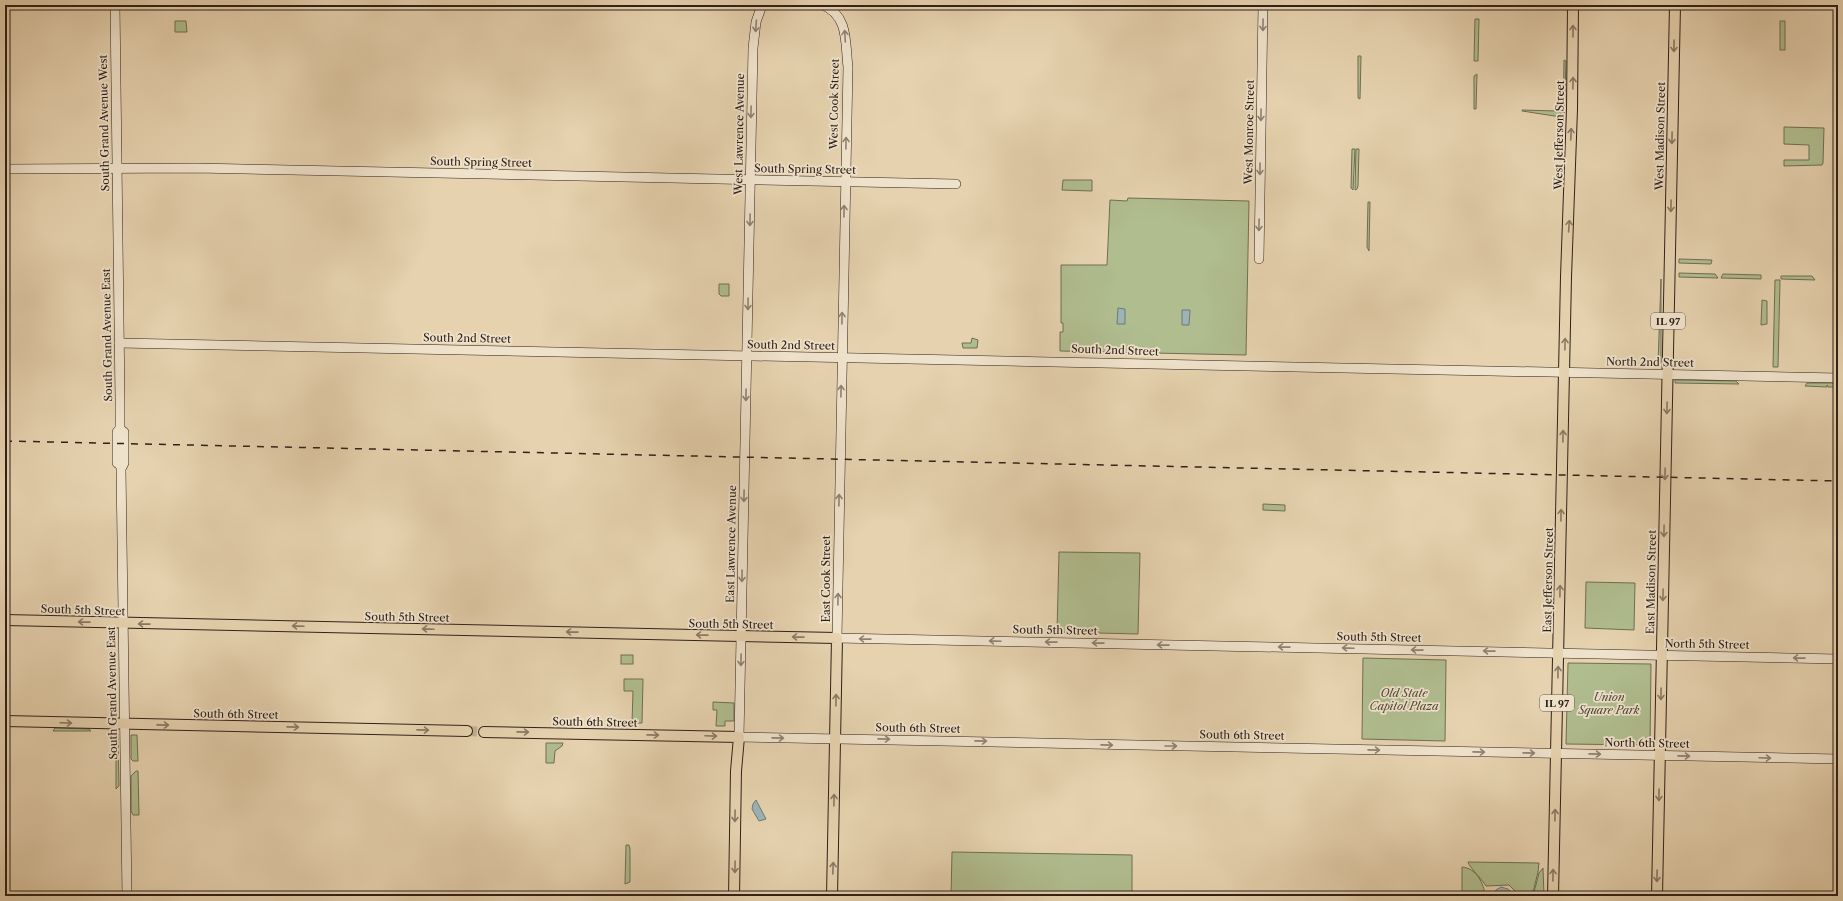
<svg xmlns="http://www.w3.org/2000/svg" width="1843" height="901" viewBox="0 0 1843 901" font-family="'Libre Caslon Text',serif">
<rect width="100%" height="100%" fill="#e6d2af"/>
<filter id="stains"><feTurbulence type="fractalNoise" baseFrequency=".005" numOctaves="4"/><feColorMatrix values="0 0 0 0 .2 0 0 0 0 .09 0 0 0 0 .02 0 0 0 .5 -.17"/></filter>
<radialGradient id="worn" r=".72"><stop offset=".6" stop-color="#630" stop-opacity="0"/><stop offset="1" stop-color="#630" stop-opacity=".3"/></radialGradient>
<!-- green -->
<g fill="#b0bd8f" stroke="#706e54">
<path d="M1475,19H1479L1478,61H1474Z"/>
<path d="M175,21H186L187,32H175Z"/>
<rect x="1780" y="21" width="5" height="29"/>
<path d="M1358,56H1361L1360,99L1358,98Z"/>
<path d="M1564,60L1566,61L1564,118L1563,117Z"/>
<path d="M1477,74L1476,109H1474V76Z"/>
<path d="M1522,110L1556,111L1561,112V117L1522,111Z"/>
<path d="M1784,127L1824,128L1823,163L1822,165L1784,166V160H1809V145L1784,144Z"/>
<path d="M1352,149H1355L1353,190L1351,188Z"/>
<path d="M1356,149H1359L1358,186L1357,189L1355,190Z"/>
<path d="M1063,180H1092V191L1062,190Z"/>
<path d="M1128,198L1249,201L1246,355L1060,351V332H1063V323H1061V265H1107L1110,200L1127,201Z"/>
<path d="M1368,202H1370L1369,251L1367,247Z"/>
<path d="M1679,259L1712,260L1711,264L1679,263Z"/>
<path d="M1679,273L1715,274L1718,278L1679,277Z"/>
<path d="M1723,274L1761,275V279L1721,278Z"/>
<path d="M1781,276H1812L1815,280L1781,279Z"/>
<path d="M1661,279V362L1658,364Z"/>
<path d="M1775,280H1780L1778,367H1773Z"/>
<path d="M719,284H729V296H721L719,294Z"/>
<path d="M1762,300L1767,301V324L1761,325Z"/>
<path d="M972,338L978,340L977,348H963L962,343H971Z"/>
<path d="M1675,380L1736,381L1739,384L1675,383Z"/>
<path d="M1807,383H1838V387H1828L1827,385V387L1805,386Z"/>
<path d="M1263,504L1285,505V511L1263,510Z"/>
<path d="M1059,552L1140,553L1138,634L1057,632Z"/>
<path d="M1586,582L1635,583L1634,630L1585,628Z"/>
<rect x="621" y="655" width="12" height="9"/>
<path d="M1363,658L1446,660L1445,741L1362,739Z"/>
<path d="M1568,663L1651,664L1650,745L1566,744Z"/>
<path d="M624,679H643L642,723H632L633,691H624Z"/>
<path d="M713,702L734,703V721H725V726H716L717,710H713Z"/>
<path d="M55,728L89,729L91,731H53Z"/>
<path d="M116,734H118L119,786L116,789Z"/>
<path d="M131,735H137L138,761H133L131,759Z"/>
<path d="M546,743H563L562,746L555,751L554,763H546Z"/>
<path d="M136,771H138L139,815H133L131,811V776Z"/>
<path d="M626,845H629L630,849V882L625,884Z"/>
<path d="M952,852L1132,855V896H951Z"/>
<path d="M1468,862L1539,863L1538,872L1532,896L1519,895L1509,885L1486,886C1482,879 1469,867 1468,862Z"/>
<path d="M1462,867C1476,868 1484,883 1485,896H1462Z"/>
<path d="M1543,868L1544,896H1533L1539,873Z"/>
</g>
<!-- water -->
<g fill="#9cb4b7" stroke="#707978">
<path d="M1118,308L1125,309V324H1117Z"/>
<path d="M1182,310H1190L1189,325H1182Z"/>
<path d="M756,800L766,819L759,821L752,809L753,804Z"/>
<path d="M1501,887L1508,889L1515,896H1492L1496,890Z"/>
</g>
<g fill="none" stroke-linecap="round" stroke-linejoin="round">
<!-- primary-tunnel -->
<path stroke="#c1ae91" stroke-width="10" stroke-dasharray="10 5" stroke-linecap="butt" d="M467,731L484,732"/>
<!-- secondary casing -->
<g stroke="#2f2019" stroke-width="10">
<g id="secondary">
<path d="M115,5L120,399V429L124,432V463L121,469L127,896"/>
<path d="M762,5L756,22L753,48L739,737L1838,759"/>
<path d="M823,5C849,16 845,43 848,67L837,638L1838,659"/>
<path d="M5,169L196,168L956,184"/>
<path d="M1259,259L1263,5"/>
<path d="M119,343L1838,378"/>
<path d="M120,429L117,432V463L121,466"/>
</g>
</g>
<!-- primary casing -->
<g stroke="#2f2019" stroke-width="12">
<g id="primary">
<path d="M5,620L837,638L832,896"/>
<path d="M5,721L467,731"/>
<path d="M484,732L739,737L736,771L734,896"/>
<path d="M1553,896L1566,277L1572,109L1573,5"/>
<path d="M1657,896L1675,5"/>
</g>
</g>
<!-- secondary -->
<use href="#secondary" stroke="#efe2cb" stroke-width="9"/>
<!-- primary -->
<use href="#primary" stroke="#e6d2af" stroke-width="10"/>
<!-- rail -->
<path stroke="#2f2019" stroke-width="1.5" stroke-dasharray="7 7" stroke-linecap="butt" d="M5,441L1838,481"/>
</g>
<!-- one-way arrows -->
<defs><path id="oneway-shaft" d="M-6 0H5M1.5-3L5.5 0L1.5 3" fill="none" stroke-width="1.6" stroke-linecap="round" stroke-linejoin="round"/></defs>
<g stroke="#8f8172">
<use href="#oneway-shaft" transform="translate(1263 25) rotate(91)"/>
<use href="#oneway-shaft" transform="translate(756 26) rotate(94)"/>
<use href="#oneway-shaft" transform="translate(845 36) rotate(-93)"/>
<use href="#oneway-shaft" transform="translate(751 112) rotate(91)"/>
<use href="#oneway-shaft" transform="translate(1261 115) rotate(91)"/>
<use href="#oneway-shaft" transform="translate(846 143) rotate(-89)"/>
<use href="#oneway-shaft" transform="translate(1260 169) rotate(91)"/>
<use href="#oneway-shaft" transform="translate(844 211) rotate(-89)"/>
<use href="#oneway-shaft" transform="translate(750 220) rotate(91)"/>
<use href="#oneway-shaft" transform="translate(1259 225) rotate(91)"/>
<use href="#oneway-shaft" transform="translate(748 304) rotate(91)"/>
<use href="#oneway-shaft" transform="translate(842 318) rotate(-89)"/>
<use href="#oneway-shaft" transform="translate(841 391) rotate(-89)"/>
<use href="#oneway-shaft" transform="translate(746 395) rotate(91)"/>
<use href="#oneway-shaft" transform="translate(744 496) rotate(91)"/>
<use href="#oneway-shaft" transform="translate(839 500) rotate(-89)"/>
<use href="#oneway-shaft" transform="translate(742 576) rotate(91)"/>
<use href="#oneway-shaft" transform="translate(838 599) rotate(-89)"/>
<use href="#oneway-shaft" transform="translate(865 639) rotate(-179)"/>
<use href="#oneway-shaft" transform="translate(995 641) rotate(-178)"/>
<use href="#oneway-shaft" transform="translate(1051 642) rotate(-179)"/>
<use href="#oneway-shaft" transform="translate(1098 643) rotate(-179)"/>
<use href="#oneway-shaft" transform="translate(1163 645) rotate(-179)"/>
<use href="#oneway-shaft" transform="translate(1284 647) rotate(-179)"/>
<use href="#oneway-shaft" transform="translate(1348 648) rotate(-178)"/>
<use href="#oneway-shaft" transform="translate(1417 650) rotate(-179)"/>
<use href="#oneway-shaft" transform="translate(1489 651) rotate(-179)"/>
<use href="#oneway-shaft" transform="translate(1799 658) rotate(-179)"/>
<use href="#oneway-shaft" transform="translate(741 660) rotate(91)"/>
<use href="#oneway-shaft" transform="translate(778 738) rotate(1)"/>
<use href="#oneway-shaft" transform="translate(884 739) rotate(1)"/>
<use href="#oneway-shaft" transform="translate(981 741) rotate(1)"/>
<use href="#oneway-shaft" transform="translate(1107 745) rotate(1)"/>
<use href="#oneway-shaft" transform="translate(1171 746)"/>
<use href="#oneway-shaft" transform="translate(1374 750) rotate(1)"/>
<use href="#oneway-shaft" transform="translate(1479 752) rotate(1)"/>
<use href="#oneway-shaft" transform="translate(1529 753) rotate(1)"/>
<use href="#oneway-shaft" transform="translate(1595 754) rotate(1)"/>
<use href="#oneway-shaft" transform="translate(1684 756) rotate(1)"/>
<use href="#oneway-shaft" transform="translate(1765 758) rotate(2)"/>
</g>
<g stroke="#8a7964">
<use href="#oneway-shaft" transform="translate(1573 31) rotate(-90)"/>
<use href="#oneway-shaft" transform="translate(1674 46) rotate(91)"/>
<use href="#oneway-shaft" transform="translate(1573 83) rotate(-89)"/>
<use href="#oneway-shaft" transform="translate(1571 134) rotate(-88)"/>
<use href="#oneway-shaft" transform="translate(1672 138) rotate(91)"/>
<use href="#oneway-shaft" transform="translate(1671 206) rotate(91)"/>
<use href="#oneway-shaft" transform="translate(1569 226) rotate(-86)"/>
<use href="#oneway-shaft" transform="translate(1565 344) rotate(-89)"/>
<use href="#oneway-shaft" transform="translate(1667 408) rotate(91)"/>
<use href="#oneway-shaft" transform="translate(1563 436) rotate(-89)"/>
<use href="#oneway-shaft" transform="translate(1665 474) rotate(91)"/>
<use href="#oneway-shaft" transform="translate(1561 515) rotate(-89)"/>
<use href="#oneway-shaft" transform="translate(1664 531) rotate(91)"/>
<use href="#oneway-shaft" transform="translate(1560 591) rotate(-89)"/>
<use href="#oneway-shaft" transform="translate(1663 595) rotate(91)"/>
<use href="#oneway-shaft" transform="translate(84 622) rotate(-179)"/>
<use href="#oneway-shaft" transform="translate(144 624) rotate(-179)"/>
<use href="#oneway-shaft" transform="translate(298 626) rotate(-178)"/>
<use href="#oneway-shaft" transform="translate(428 629) rotate(-178)"/>
<use href="#oneway-shaft" transform="translate(572 632) rotate(-179)"/>
<use href="#oneway-shaft" transform="translate(702 635) rotate(-179)"/>
<use href="#oneway-shaft" transform="translate(798 637) rotate(-179)"/>
<use href="#oneway-shaft" transform="translate(1558 672) rotate(-89)"/>
<use href="#oneway-shaft" transform="translate(1661 694) rotate(91)"/>
<use href="#oneway-shaft" transform="translate(836 700) rotate(-89)"/>
<use href="#oneway-shaft" transform="translate(66 723) rotate(2)"/>
<use href="#oneway-shaft" transform="translate(163 725) rotate(1)"/>
<use href="#oneway-shaft" transform="translate(293 727) rotate(1)"/>
<use href="#oneway-shaft" transform="translate(423 730) rotate(1)"/>
<use href="#oneway-shaft" transform="translate(523 732) rotate(1)"/>
<use href="#oneway-shaft" transform="translate(653 735) rotate(1)"/>
<use href="#oneway-shaft" transform="translate(711 736) rotate(2)"/>
<use href="#oneway-shaft" transform="translate(1659 795) rotate(91)"/>
<use href="#oneway-shaft" transform="translate(834 800) rotate(-89)"/>
<use href="#oneway-shaft" transform="translate(1555 815) rotate(-89)"/>
<use href="#oneway-shaft" transform="translate(735 816) rotate(91)"/>
<use href="#oneway-shaft" transform="translate(735 867) rotate(91)"/>
<use href="#oneway-shaft" transform="translate(833 868) rotate(-88)"/>
<use href="#oneway-shaft" transform="translate(1553 875) rotate(-89)"/>
<use href="#oneway-shaft" transform="translate(1657 876) rotate(91)"/>
</g>
<g text-anchor="middle" stroke-width="3.5" stroke-linejoin="round" paint-order="stroke">
<!-- shield labels -->
<g fill="#efe2cb" stroke="#695a4e" stroke-width="1">
<rect x="1651" y="313" width="34" height="16" rx="3"/>
<rect x="1540" y="695" width="34" height="16" rx="3"/>
</g>
<g font-size="10" font-weight="bold" fill="#2f2019">
<text x="1668" y="325">IL 97</text>
<text x="1557" y="707">IL 97</text>
</g>
<!-- street labels -->
<g font-size="11" fill="#2f2019" stroke="#efe2cb">
<text transform="translate(834 104) rotate(-89)" y="4">West Cook Street</text>
<text transform="translate(104 123) rotate(-91)" y="4">South Grand Avenue West</text>
<text transform="translate(1249 132) rotate(-89)" y="4">West Monroe Street</text>
<text transform="translate(739 134) rotate(-89)" y="4">West Lawrence Avenue</text>
<text transform="translate(1559 135) rotate(-89)" y="4">West Jefferson Street</text>
<text transform="translate(1660 136) rotate(-89)" y="4">West Madison Street</text>
<text transform="translate(481 162) rotate(1)" y="4">South Spring Street</text>
<text transform="translate(805 169) rotate(1)" y="4">South Spring Street</text>
<text transform="translate(107 335) rotate(-91)" y="4">South Grand Avenue East</text>
<text transform="translate(467 338) rotate(1)" y="4">South 2nd Street</text>
<text transform="translate(791 345) rotate(1)" y="4">South 2nd Street</text>
<text transform="translate(1115 350) rotate(2)" y="4">South 2nd Street</text>
<text transform="translate(1650 362) rotate(1)" y="4">North 2nd Street</text>
<text transform="translate(731 544) rotate(-89)" y="4">East Lawrence Avenue</text>
<text transform="translate(826 579) rotate(-90)" y="4">East Cook Street</text>
<text transform="translate(1548 580) rotate(-89)" y="4">East Jefferson Street</text>
<text transform="translate(1651 582) rotate(-89)" y="4">East Madison Street</text>
<text transform="translate(83 610) rotate(2)" y="4">South 5th Street</text>
<text transform="translate(407 617) rotate(1)" y="4">South 5th Street</text>
<text transform="translate(731 624) rotate(1)" y="4">South 5th Street</text>
<text transform="translate(1055 630) rotate(1)" y="4">South 5th Street</text>
<text transform="translate(1379 637) rotate(1)" y="4">South 5th Street</text>
<text transform="translate(1707 644) rotate(1)" y="4">North 5th Street</text>
<text transform="translate(112 693) rotate(-91)" y="4">South Grand Avenue East</text>
<text transform="translate(236 714) rotate(1)" y="4">South 6th Street</text>
<text transform="translate(595 722) rotate(1)" y="4">South 6th Street</text>
<text transform="translate(918 728) rotate(1)" y="4">South 6th Street</text>
<text transform="translate(1242 735) rotate(1)" y="4">South 6th Street</text>
<text transform="translate(1647 743) rotate(1)" y="4">North 6th Street</text>
</g>
<!-- park labels -->
<g font-size="11" font-style="italic" fill="#4f4736" stroke="#efe2cb">
<text x="1404" y="697">Old State<tspan x="1404" dy="13">Capitol Plaza</tspan></text>
<text x="1609" y="701">Union<tspan x="1609" dy="13">Square Park</tspan></text>
</g>
</g>
<!-- margin -->
<rect width="1843" height="901" fill="none" stroke="#e6d2af" stroke-width="20"/>
<rect x="6" y="6" width="1831" height="889" fill="none" stroke="#2f2019" stroke-width="2"/>
<rect x="10" y="10" width="1823" height="881" fill="none" stroke="#2f2019"/>
<rect width="100%" height="100%" filter="url(#stains)"/>
<rect width="100%" height="100%" fill="url(#worn)"/>
</svg>
